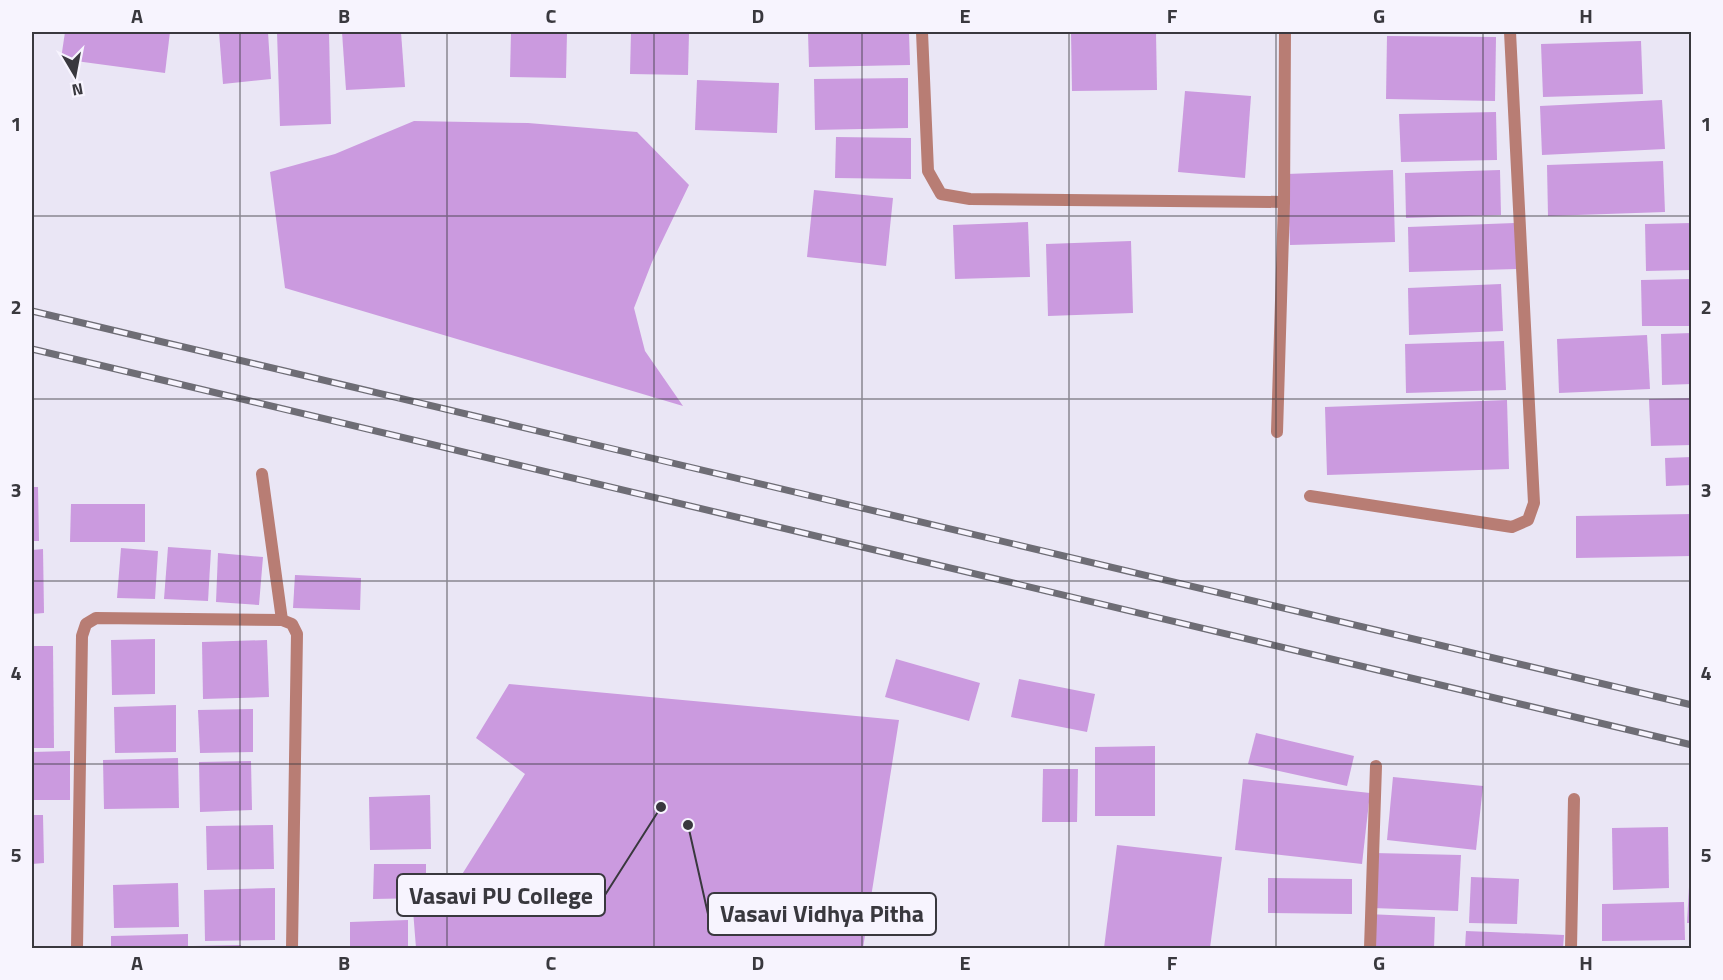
<svg xmlns="http://www.w3.org/2000/svg" width="1723" height="980" viewBox="0 0 1723 980" font-family="'Titillium Web',sans-serif">
<rect width="100%" height="100%" fill="#eae6f5"/>
<!-- building -->
<g fill="#cb9adf">
<path d="M65,32H170L165,73L61,59Z"/>
<path d="M219,32H268L271,79L223,84Z"/>
<path d="M277,32H329L331,124L280,126Z"/>
<path d="M342,32H401L405,87L346,90Z"/>
<path d="M511,32H567L566,78L510,77Z"/>
<path d="M631,32H689L688,75L630,74Z"/>
<path d="M808,32H909L910,65L809,67Z"/>
<path d="M1071,32H1156L1157,90L1072,91Z"/>
<path d="M1387,36L1496,37L1495,101L1386,99Z"/>
<path d="M1641,41L1643,94L1543,97L1541,44Z"/>
<path d="M908,78V128L815,130L814,79Z"/>
<path d="M697,80L779,83L777,133L695,130Z"/>
<path d="M1185,91L1251,96L1245,178L1178,172Z"/>
<path d="M1662,100L1665,149L1542,155L1540,106Z"/>
<path d="M1496,112L1497,160L1401,162L1399,114Z"/>
<path d="M414,121L528,123L637,132L689,185L652,262L634,308L645,351L683,406L285,288L270,172L335,154Z"/>
<path d="M836,137L911,138V179L835,178Z"/>
<path d="M1663,161L1665,212L1548,216L1547,165Z"/>
<path d="M1393,170L1395,242L1290,245L1287,174Z"/>
<path d="M1500,170L1501,215L1406,218L1405,173Z"/>
<path d="M814,190L893,198L886,266L807,257Z"/>
<path d="M1028,222L1030,277L955,279L953,225Z"/>
<path d="M1515,223L1517,269L1409,272L1408,227Z"/>
<path d="M1692,223V270L1646,271L1645,224Z"/>
<path d="M1131,241L1133,313L1048,316L1046,244Z"/>
<path d="M1692,279V326H1642L1641,280Z"/>
<path d="M1501,284L1503,331L1409,335L1408,288Z"/>
<path d="M1692,333V384L1662,385L1661,334Z"/>
<path d="M1647,335L1650,389L1559,393L1557,339Z"/>
<path d="M1504,341L1506,390L1406,393L1405,344Z"/>
<path d="M1692,398V445L1651,446L1649,399Z"/>
<path d="M1507,400L1509,469L1327,475L1325,407Z"/>
<path d="M1692,457V485L1666,486L1665,458Z"/>
<path d="M32,487H38L39,541H32Z"/>
<path d="M71,504H145V542H70Z"/>
<path d="M1692,514V556L1576,558V516Z"/>
<path d="M168,547L211,550L208,601L164,599Z"/>
<path d="M121,548L158,551L155,599L117,598Z"/>
<path d="M43,549L44,613L32,614V550Z"/>
<path d="M218,553L263,557L259,605L216,602Z"/>
<path d="M295,575L361,578L360,610L293,608Z"/>
<path d="M155,639V694L112,695L111,640Z"/>
<path d="M267,640L269,697L203,699L202,642Z"/>
<path d="M32,646H53L54,748H32Z"/>
<path d="M896,659L980,683L969,721L885,697Z"/>
<path d="M1019,679L1095,694L1087,732L1011,717Z"/>
<path d="M509,684L899,720L863,948H416L413,910L461,876L525,774L476,738Z"/>
<path d="M176,705V752L115,753L114,707Z"/>
<path d="M253,709V752L200,753L198,710Z"/>
<path d="M1256,733L1354,756L1347,786L1248,764Z"/>
<path d="M1155,746V816H1095V747Z"/>
<path d="M70,751V800H32V752Z"/>
<path d="M178,758L179,808L104,809L103,760Z"/>
<path d="M251,761L252,810L200,812L199,762Z"/>
<path d="M1043,769H1078L1077,822H1042Z"/>
<path d="M1393,777L1483,786L1476,850L1387,840Z"/>
<path d="M1243,779L1370,793L1362,864L1235,850Z"/>
<path d="M430,795L431,849L370,850L369,797Z"/>
<path d="M32,815H43L44,863L32,864Z"/>
<path d="M273,825L274,869L207,870L206,826Z"/>
<path d="M1668,827L1669,888L1613,890L1612,828Z"/>
<path d="M1117,845L1222,857L1210,948H1104Z"/>
<path d="M1374,853L1461,855L1458,911L1372,908Z"/>
<path d="M374,864H426V898L373,899Z"/>
<path d="M1690,869H1692V923H1687Z"/>
<path d="M1471,877L1519,879L1517,924L1469,923Z"/>
<path d="M1268,878L1352,879V914L1268,913Z"/>
<path d="M178,883L179,927L114,928L113,885Z"/>
<path d="M275,888V940L205,941L204,890Z"/>
<path d="M1684,902L1685,940L1602,941V904Z"/>
<path d="M1367,914L1435,917L1434,948H1365Z"/>
<path d="M408,920V948H350V922Z"/>
<path d="M1466,931L1564,935L1563,948H1465Z"/>
<path d="M188,934V948H111V936Z"/>
<path d="M241,945V948H193V946Z"/>
</g>
<g fill="none" stroke-linecap="round" stroke-linejoin="round">
<!-- street -->
<g stroke="#b87d74" stroke-width="12">
<path d="M922,32L928,171L941,194L970,199L1284,202"/>
<path d="M1277,432L1284,202L1285,32"/>
<path d="M262,474L282,620"/>
<path d="M1310,496L1512,527L1528,520L1534,503L1510,32"/>
<path d="M77,948L82,636L86,624L96,618L282,620L292,624L297,634L292,948"/>
<path d="M1370,948L1376,766"/>
<path d="M1571,948L1574,799"/>
</g>
<!-- rail casing -->
<g stroke="#6e6d75" stroke-width="7">
<g id="rail">
<path d="M32,311L1692,705"/>
<path d="M32,349L1692,745"/>
</g>
</g>
<!-- rail -->
<use href="#rail" stroke="#f7f4fe" stroke-width="4.5" stroke-dasharray="14" stroke-linecap="butt"/>
</g>
<!-- grid -->
<path fill="none" stroke="#39383e" stroke-width="1.5" stroke-opacity="0.55" d="M240,32V948M447,32V948M654,32V948M862,32V948M1069,32V948M1276,32V948M1483,32V948M32,216H1692M32,399H1692M32,581H1692M32,764H1692"/>
<!-- callouts -->
<path fill="none" stroke="#39383e" stroke-width="2" d="M661 807L605 895M688 825L708 914"/>
<g fill="#39383e" stroke="#f7f4fe" stroke-width="2">
<circle cx="661" cy="807" r="6"/>
<circle cx="688" cy="825" r="6"/>
</g>
<g fill="#f7f4fe" stroke="#39383e" stroke-width="2">
<rect x="397" y="874" width="208" height="42" rx="6"/>
<rect x="708" y="893" width="228" height="42" rx="6"/>
</g>
<g font-size="24" text-anchor="middle" font-weight="bold" fill="#39383e">
<text x="501" y="904">Vasavi PU College</text>
<text x="822" y="922">Vasavi Vidhya Pitha</text>
</g>
<!-- border -->
<rect width="1723" height="980" fill="none" stroke="#f7f4fe" stroke-width="66"/>
<!-- north arrow -->
<g transform="translate(75 75) rotate(170)" stroke="#f7f4fe" stroke-width="4.5" paint-order="stroke">
<path d="M0-4.5L10 22L0 15L-10 22Z" fill="#39383e"/>
<text y="-9" font-size="16" font-weight="bold" text-anchor="middle" fill="#39383e">N</text>
</g>
<rect x="33" y="33" width="1657" height="914" fill="none" stroke="#39383e" stroke-width="2"/>
<g font-size="20" text-anchor="middle" font-weight="bold" fill="#39383e">
<text x="137" y="23">A</text>
<text x="344" y="23">B</text>
<text x="551" y="23">C</text>
<text x="758" y="23">D</text>
<text x="965" y="23">E</text>
<text x="1172" y="23">F</text>
<text x="1379" y="23">G</text>
<text x="1586" y="23">H</text>
<text x="16" y="131">1</text>
<text x="1706" y="131">1</text>
<text x="16" y="314">2</text>
<text x="1706" y="314">2</text>
<text x="16" y="497">3</text>
<text x="1706" y="497">3</text>
<text x="16" y="680">4</text>
<text x="1706" y="680">4</text>
<text x="16" y="862">5</text>
<text x="1706" y="862">5</text>
<text x="137" y="970">A</text>
<text x="344" y="970">B</text>
<text x="551" y="970">C</text>
<text x="758" y="970">D</text>
<text x="965" y="970">E</text>
<text x="1172" y="970">F</text>
<text x="1379" y="970">G</text>
<text x="1586" y="970">H</text>
</g>
</svg>
